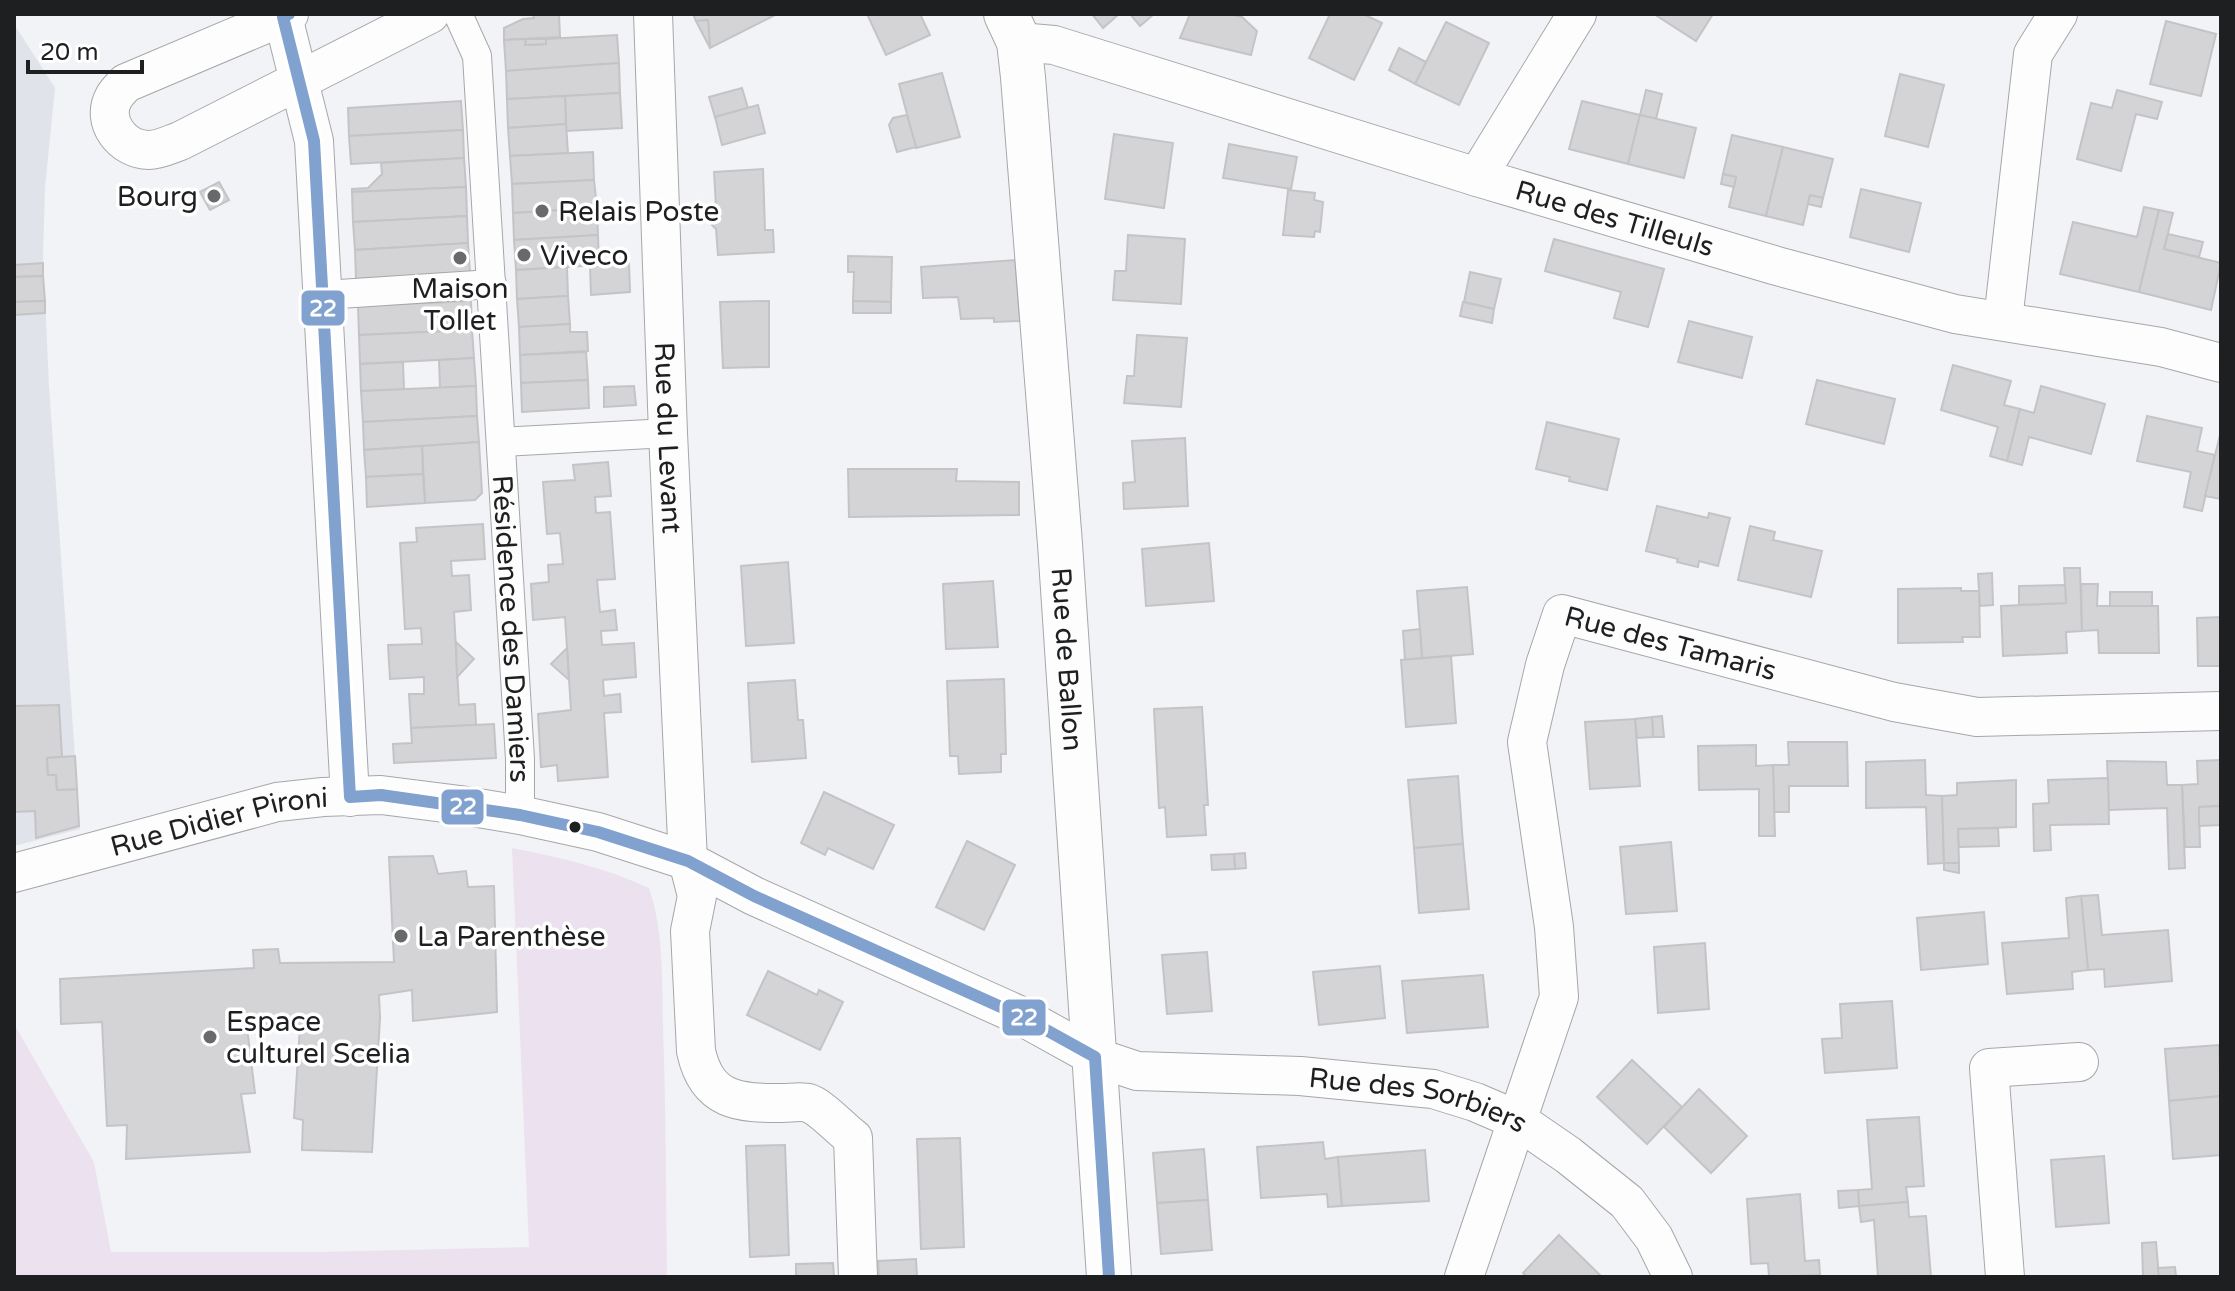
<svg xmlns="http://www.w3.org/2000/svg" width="2235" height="1291" viewBox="0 0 2235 1291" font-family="'Varela Round',sans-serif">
<rect width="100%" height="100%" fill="#f2f3f6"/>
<!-- built -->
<path fill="#e0e3e9" d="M14,24L55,88L45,188L43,255L49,386L80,829L14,846Z"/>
<!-- green -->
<path fill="#ece2ef" d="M512,848C558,857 607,868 649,888C664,932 662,980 663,1027C666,1110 666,1194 667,1277H14V1024L94,1162L111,1252H317L529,1247Z"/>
<!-- building -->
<g fill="#d4d4d6" stroke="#c4c4c7" stroke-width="2">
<path d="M533,14H559L560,37L504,40V28L523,19L534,18Z"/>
<path d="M693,14H777L710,48L708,20L696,21Z"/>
<path d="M867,14H920L930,35L886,55Z"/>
<path d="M1092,14H1119L1103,28Z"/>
<path d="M1130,14H1154L1140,26Z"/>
<path d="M1190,14H1229L1242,17L1257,31L1251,55L1180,38Z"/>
<path d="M1330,14H1363L1382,23L1354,80L1309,58Z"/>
<path d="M1654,14H1713L1696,41Z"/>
<path d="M708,20L710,48L696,21Z"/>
<path d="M2166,21L2216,34L2201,96L2150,84Z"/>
<path d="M1446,22L1489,43L1459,105L1415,84Z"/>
<path d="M617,35L619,63L506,71L504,40L526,39L525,45L546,44V39Z"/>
<path d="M526,39H546V44L525,45Z"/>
<path d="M1399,48L1426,62L1415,84L1389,70Z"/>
<path d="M619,63L620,93L507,99L506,71Z"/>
<path d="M942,73L960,137L916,148L899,84Z"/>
<path d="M1900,74L1944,85L1928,147L1885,136Z"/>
<path d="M742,88L748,108L715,117L709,97Z"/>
<path d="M1646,90L1662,94L1656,119L1640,115Z"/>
<path d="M2117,90L2162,102L2157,119L2136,114L2121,171L2077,159L2091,103L2112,108Z"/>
<path d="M620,93L622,128L566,131L565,96Z"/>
<path d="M565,96L566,124L508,128L507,99Z"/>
<path d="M461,101L463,130L349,136L348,108Z"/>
<path d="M1582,101L1640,115L1628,164L1569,149Z"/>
<path d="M758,105L765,133L722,145L715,117Z"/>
<path d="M907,115L916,147L897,152L889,125L893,118Z"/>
<path d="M1640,115L1696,128L1684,178L1628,164Z"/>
<path d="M566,124L568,153L510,156L508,128Z"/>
<path d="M463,130L464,158L351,164L349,136Z"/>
<path d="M1114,134L1173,143L1164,208L1105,199Z"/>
<path d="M1732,135L1783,147L1766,216L1729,207L1736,177L1723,174Z"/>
<path d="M1229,144L1297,157L1291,189L1223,178Z"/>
<path d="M1783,147L1833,159L1823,198L1810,195L1803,225L1766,216Z"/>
<path d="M593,152L594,180L512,184L510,156Z"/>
<path d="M464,158L466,187L352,192V189L368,188L382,174L381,163Z"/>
<path d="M763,169L765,230H773L774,252L718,255L716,229L712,225L711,211L716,206L714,172Z"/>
<path d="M1723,174L1736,177L1734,187L1721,184Z"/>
<path d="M594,180L597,208L513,213L512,184Z"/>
<path d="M219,182L229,200L210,210L200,192Z"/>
<path d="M466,187L467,216L353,222L352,192Z"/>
<path d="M1861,189L1921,203L1909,252L1850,237Z"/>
<path d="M1288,190L1315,193L1314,200L1323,202L1320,232L1315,231L1314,237L1283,235Z"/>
<path d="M1810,195L1823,198L1821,207L1808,204Z"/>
<path d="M2144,207L2159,210L2139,292L2060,274L2073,222L2137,237Z"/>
<path d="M597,208L598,235L514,240L513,213Z"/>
<path d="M2159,210L2173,213L2164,249L2221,263L2211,310L2139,292Z"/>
<path d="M467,216L468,243L355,250L353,222Z"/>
<path d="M2168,234L2203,242L2199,257L2164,249Z"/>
<path d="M598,235L599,265L516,270L514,240Z"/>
<path d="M1128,235L1185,239L1181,304L1113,300L1115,271H1126Z"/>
<path d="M1554,239L1664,269L1648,327L1614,318L1621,292L1545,271Z"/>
<path d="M468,243L470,273L356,279L355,250Z"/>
<path d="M848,256L892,257L891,302L853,301L854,272H848Z"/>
<path d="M1015,260L1020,321L994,322V318L961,319L958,297L923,298L921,267Z"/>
<path d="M43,263V276L14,277V265Z"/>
<path d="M629,263L630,292L591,295L590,266Z"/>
<path d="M567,267L568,296L517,299L516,270Z"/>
<path d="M1470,272L1501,279L1494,309L1464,302Z"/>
<path d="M43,276L45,301L14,302V277Z"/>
<path d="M568,296L570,324L519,327L517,299Z"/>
<path d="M45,301V313L14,315V302Z"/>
<path d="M471,301L472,330L359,335L358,306Z"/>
<path d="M769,301V367L723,368L720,302Z"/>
<path d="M853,301L891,302V313H853Z"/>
<path d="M1463,302L1494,309L1492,323L1460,316Z"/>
<path d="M1689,321L1752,337L1742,378L1678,362Z"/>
<path d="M570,324V332H587L588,351L520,355L519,327Z"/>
<path d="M472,330L474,358L360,364L359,335Z"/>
<path d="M1137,335L1187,338L1181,407L1124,403L1127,376H1134Z"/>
<path d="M586,352L588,380L521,383L520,355Z"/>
<path d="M474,358L476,386L440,388L439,360Z"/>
<path d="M403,362L404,390L361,391L360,364Z"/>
<path d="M1953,365L2011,381L2004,405L2020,409L2007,461L1990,456L1998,427L1941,410Z"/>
<path d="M588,380L589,408L522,412L521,383Z"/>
<path d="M1817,380L1895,399L1884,444L1806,424Z"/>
<path d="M476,386L477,416L363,422L361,391Z"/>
<path d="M634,386L636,405L604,407V387Z"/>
<path d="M2041,386L2105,404L2091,454L2029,437L2022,465L2007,461L2020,409L2034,413Z"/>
<path d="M477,416L479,442L364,450L363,422Z"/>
<path d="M2147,416L2202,428L2197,451L2215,455L2202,511L2184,507L2191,472L2137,461Z"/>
<path d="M1547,422L1619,439L1607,490L1569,481L1570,477L1536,469Z"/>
<path d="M2220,435H2221V499L2205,496Z"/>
<path d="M1185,438L1188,506L1124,509L1123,483L1135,482L1132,441Z"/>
<path d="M479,442L482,493L475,500L425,503L422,446Z"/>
<path d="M422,446L423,474L366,477L364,450Z"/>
<path d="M608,462L611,496L595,497L596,513L610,512L615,579L597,580L600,612L615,610L617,630L601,631L602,645L634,643L636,677L603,680L604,696L620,694L621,712L604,713L608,777L558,781L557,765L541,767L538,714L571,710L565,617L533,620L531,584L549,582L548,565L563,564L560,533L547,534L543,482L575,480L573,465Z"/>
<path d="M848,469H957L956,481L1019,482V515L849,517Z"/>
<path d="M423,474L425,503L367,507L366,477Z"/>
<path d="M1657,506L1708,518L1709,513L1730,518L1718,566L1699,561L1698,567L1677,562L1678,559L1646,551Z"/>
<path d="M483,524L485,559L451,561L452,576L469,575L471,610L454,612L459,705L475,704L476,725L411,728L409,694H424V677L390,679L388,645L422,644L421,628L405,629L400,543L417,542L416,528Z"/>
<path d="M1750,526L1775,532L1773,540L1822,551L1811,597L1738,580Z"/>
<path d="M1209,543L1214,601L1146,606L1142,549Z"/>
<path d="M788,562L794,643L746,646L741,566Z"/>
<path d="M2064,568H2080L2082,631L2066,632L2067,653L2003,656L2001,606L2066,603Z"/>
<path d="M1992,573L1993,605L1980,606L1978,574Z"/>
<path d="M993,581L998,647L946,649L943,584Z"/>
<path d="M2081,584H2098L2097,606H2158L2159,653H2099L2098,630L2082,631Z"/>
<path d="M2065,585L2066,603L2019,605V586Z"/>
<path d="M1467,587L1473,654L1422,658L1417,591Z"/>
<path d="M1961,588V591H1979L1980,637H1962L1963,642L1898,643V589Z"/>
<rect x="2110" y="592" width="42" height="14"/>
<path d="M2221,617V666H2198L2197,618Z"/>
<path d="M1420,629L1422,658L1405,660L1403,631Z"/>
<path d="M456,642L474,659L457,677Z"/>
<path d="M567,648L569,680L551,664Z"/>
<path d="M1451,656L1456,723L1406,727L1401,660Z"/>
<path d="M1004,679L1006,754H1001V772L959,774L958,756H950L947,681Z"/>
<path d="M795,680L798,720H803L806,758L752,762L748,683Z"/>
<path d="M59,705L62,757L47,758L48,775H56L57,790L77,789L79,826L36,838L35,811L14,812V706Z"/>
<path d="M1202,707L1208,805H1204L1206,835L1167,837L1165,807L1159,808L1154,709Z"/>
<path d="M1662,716L1664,737H1653L1652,717Z"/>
<path d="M1652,717L1653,737L1637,738L1635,719Z"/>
<path d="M1635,719L1640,786L1590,789L1585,722Z"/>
<path d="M494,724L496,758L394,763L393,744L412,743L411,728Z"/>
<path d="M1788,742H1847L1848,786H1789V812H1774L1773,765H1789Z"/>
<path d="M1756,745V766L1773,765L1775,836H1759V789L1699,790L1698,746Z"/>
<path d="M75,756L77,789L57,790L56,775H48L47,758Z"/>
<path d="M1925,760L1926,795L1942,796L1944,863L1928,864L1926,807L1866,808V762Z"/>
<path d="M2221,760V806L2199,807L2200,847H2185L2182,785L2198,784L2197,761Z"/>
<path d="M2107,761L2166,762L2167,785H2182L2185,868L2169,869L2167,808L2109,810Z"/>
<path d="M1458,776L1463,844L1414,848L1408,780Z"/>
<path d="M2108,778L2109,824L2050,825L2051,850L2034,851L2033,804L2049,803L2048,780Z"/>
<path d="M2016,780V827L1958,829L1959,863H1944L1942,796L1957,795V783Z"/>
<path d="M824,792L894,825L873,869L828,848L825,855L801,843Z"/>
<path d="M2221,806V825L2199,826V807Z"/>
<path d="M1998,828L1999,846L1959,847L1958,829Z"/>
<path d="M967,841L1015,865L984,930L936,907Z"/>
<path d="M1671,842L1677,911L1626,914L1620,847Z"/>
<path d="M1463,844L1469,909L1419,913L1414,848Z"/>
<path d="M1245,853L1246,868L1235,869L1234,854Z"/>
<path d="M1234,854L1235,869L1212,870L1211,855Z"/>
<path d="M433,856L438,874L466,871L468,887L494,886L497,1012L413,1021L412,990L379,995L380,1018L372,1152L302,1150L303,1120L294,1118L300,1027H247L255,1093L241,1094L250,1152L126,1159L127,1125L107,1126L102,1022L61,1024L60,979L254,968L253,950L278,949L280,963L394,962L389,857Z"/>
<path d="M1944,863H1959V873L1944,870Z"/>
<path d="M2098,895L2102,935L2168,930L2172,981L2105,987L2104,969L2088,970L2081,896Z"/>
<path d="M2081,896L2088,970L2072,972L2073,989L2007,994L2002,943L2069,938L2066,898Z"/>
<path d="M1984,912L1988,964L1921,970L1917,918Z"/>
<path d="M1705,943L1709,1009L1658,1013L1654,947Z"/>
<path d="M1207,952L1212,1011L1167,1014L1162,955Z"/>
<path d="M1380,966L1385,1018L1319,1025L1313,972Z"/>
<path d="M768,971L817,995L819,990L843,1002L820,1050L747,1015Z"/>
<path d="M1483,975L1488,1027L1407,1033L1402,981Z"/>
<path d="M1892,1001L1897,1068L1825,1073L1822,1039L1842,1038L1840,1004Z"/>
<path d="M2219,1045L2221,1096L2169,1101L2165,1049Z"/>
<path d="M1632,1060L1682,1107L1647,1144L1597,1097Z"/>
<path d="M1699,1089L1747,1136L1711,1173L1664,1127Z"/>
<path d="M2221,1096V1155L2173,1159L2169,1101Z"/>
<path d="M1919,1117L1924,1186L1906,1187L1908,1202L1859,1206L1858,1190L1872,1189L1867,1120Z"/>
<path d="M960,1138L964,1247L921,1249L917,1139Z"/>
<path d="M1323,1142L1325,1159L1338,1157L1342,1206L1328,1207L1327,1194L1261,1198L1257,1147Z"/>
<path d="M785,1145L789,1255L750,1257L746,1146Z"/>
<path d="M1204,1149L1208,1200L1157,1203L1153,1153Z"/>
<path d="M1425,1150L1429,1201L1342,1206L1338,1157Z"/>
<path d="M2104,1156L2109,1223L2056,1227L2051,1160Z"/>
<path d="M1858,1190L1859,1206L1839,1208L1838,1191Z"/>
<path d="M1800,1194L1805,1261L1819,1260L1820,1275L1769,1277L1768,1263L1751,1264L1747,1199Z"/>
<path d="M1208,1200L1212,1250L1161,1254L1157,1203Z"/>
<path d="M1908,1202L1909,1217L1926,1216L1931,1277H1878L1874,1220L1861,1222L1859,1206Z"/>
<path d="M1559,1235L1602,1277H1527L1523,1273Z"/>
<path d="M2156,1242L2159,1277H2143L2142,1243Z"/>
<path d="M916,1259L917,1277H879L878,1261Z"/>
<path d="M833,1263L834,1277H796V1264Z"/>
<path d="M2175,1267L2176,1277H2159L2158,1268Z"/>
</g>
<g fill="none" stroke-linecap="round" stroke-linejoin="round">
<!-- pedestrian casing -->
<g stroke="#a7a7a9" stroke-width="30">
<g id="pedestrian">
<path id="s1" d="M458,14L477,56L520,759V815"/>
<path d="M324,295L492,284"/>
<path d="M501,442L668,433"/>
</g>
</g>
<!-- minor casing -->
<g stroke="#a7a7a9" stroke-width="40">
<g id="minor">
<path d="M289,14L126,83C122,87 117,92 114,97C100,122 123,150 149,150C159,150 171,144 180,141L430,14"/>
<path id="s2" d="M653,14L668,433L688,861L697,896L690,931L696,1051C707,1102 739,1103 783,1103C790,1103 801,1101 808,1103C820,1106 842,1130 853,1138L858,1277"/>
<path d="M283,17L314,141L350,797"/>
<path id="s3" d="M1019,42L1054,45L1477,177L1777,266L1955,314L2161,347L2221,363"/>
<path d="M1477,177L1577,14"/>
<path d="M2003,321L2033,54L2058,14"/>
<path id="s4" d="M14,873L277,802L323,797L381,795L460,805L520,815L598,832L688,861L754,896L1021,1016L1095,1057L1137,1071L1300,1076L1433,1089L1475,1102L1517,1120L1568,1155L1627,1202L1654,1238L1673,1277"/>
<path id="s5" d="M1464,1277L1559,997L1554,927L1527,742L1545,665L1562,614L1894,702L1977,717L2221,711"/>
<path d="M2005,1277L1989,1068L2079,1062"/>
</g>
</g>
<!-- tertiary casing -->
<g stroke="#a7a7a9" stroke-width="46">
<g id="tertiary">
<path id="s6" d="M1006,14L1019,42L1023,77L1060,544L1109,1277"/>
</g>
</g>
<!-- pedestrian -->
<use href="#pedestrian" stroke="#fdfdfe" stroke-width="28"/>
<!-- minor -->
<use href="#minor" stroke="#fdfdfe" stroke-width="38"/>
<!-- tertiary -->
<use href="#tertiary" stroke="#fdfdfe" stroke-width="44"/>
<!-- bus-1 casing -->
<g stroke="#fff" stroke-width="18">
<path id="bus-1" d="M289,14L283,17L314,141L350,797L381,795L520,815L598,832L688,861L754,896L1021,1016L1095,1057L1109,1277"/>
</g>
<!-- bus-1 -->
<use href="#bus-1" stroke="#81a1cf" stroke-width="12"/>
</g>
<!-- markers -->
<g fill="#68696b" stroke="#fff" stroke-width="3">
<circle cx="214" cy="196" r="8"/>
<circle cx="542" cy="211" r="8"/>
<circle cx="524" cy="255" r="8"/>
<circle cx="460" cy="258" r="8"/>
<circle cx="401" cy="936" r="8"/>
<circle cx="210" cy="1037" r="8"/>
</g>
<circle fill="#1e1f20" stroke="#fff" stroke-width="3" cx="575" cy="827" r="7"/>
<g text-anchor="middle" stroke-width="7" stroke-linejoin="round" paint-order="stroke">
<!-- poi labels -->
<g font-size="28" fill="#1e1f20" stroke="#fff" text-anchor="start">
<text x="198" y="206" text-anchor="end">Bourg</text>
<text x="558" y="221">Relais Poste</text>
<text x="540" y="265">Viveco</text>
<text x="460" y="298" text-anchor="middle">Maison<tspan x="460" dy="32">Tollet</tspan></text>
<text x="417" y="946">La Parenthèse</text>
<text x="226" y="1031">Espace<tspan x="226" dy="32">culturel Scelia</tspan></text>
</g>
<!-- street labels -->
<g font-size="28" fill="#1e1f20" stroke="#fff">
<text dy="10" stroke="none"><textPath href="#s3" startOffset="622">Rue des Tilleuls</textPath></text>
<text dy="10" stroke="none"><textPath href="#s2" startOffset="424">Rue du Levant</textPath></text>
<text dy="10" stroke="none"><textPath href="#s1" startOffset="620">Résidence des Damiers</textPath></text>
<text dy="10" stroke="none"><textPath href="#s5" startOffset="798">Rue des Tamaris</textPath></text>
<text dy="10" stroke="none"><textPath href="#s6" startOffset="650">Rue de Ballon</textPath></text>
<text dy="10" stroke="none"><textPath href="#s4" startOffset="212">Rue Didier Pironi</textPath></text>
<text dy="10" stroke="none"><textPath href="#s4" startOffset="1472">Rue des Sorbiers</textPath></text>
</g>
</g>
<g stroke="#fff" stroke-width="3">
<rect x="300" y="289" width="46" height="38" rx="8" fill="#81a1cf"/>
<rect x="440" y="788" width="45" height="38" rx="8" fill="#81a1cf"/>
<rect x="1001" y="998" width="46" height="39" rx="8" fill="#81a1cf"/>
</g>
<g font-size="22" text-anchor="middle" font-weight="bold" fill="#fff">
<text x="323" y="316">22</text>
<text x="463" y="814">22</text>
<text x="1024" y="1025">22</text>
</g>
<!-- border -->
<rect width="2235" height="1291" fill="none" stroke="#1e1f20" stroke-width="32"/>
<!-- scale -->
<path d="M28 60v12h114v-12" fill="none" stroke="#1e1f20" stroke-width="4"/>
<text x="40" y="60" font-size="24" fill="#1e1f20" stroke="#ffffff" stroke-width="6" paint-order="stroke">20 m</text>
</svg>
